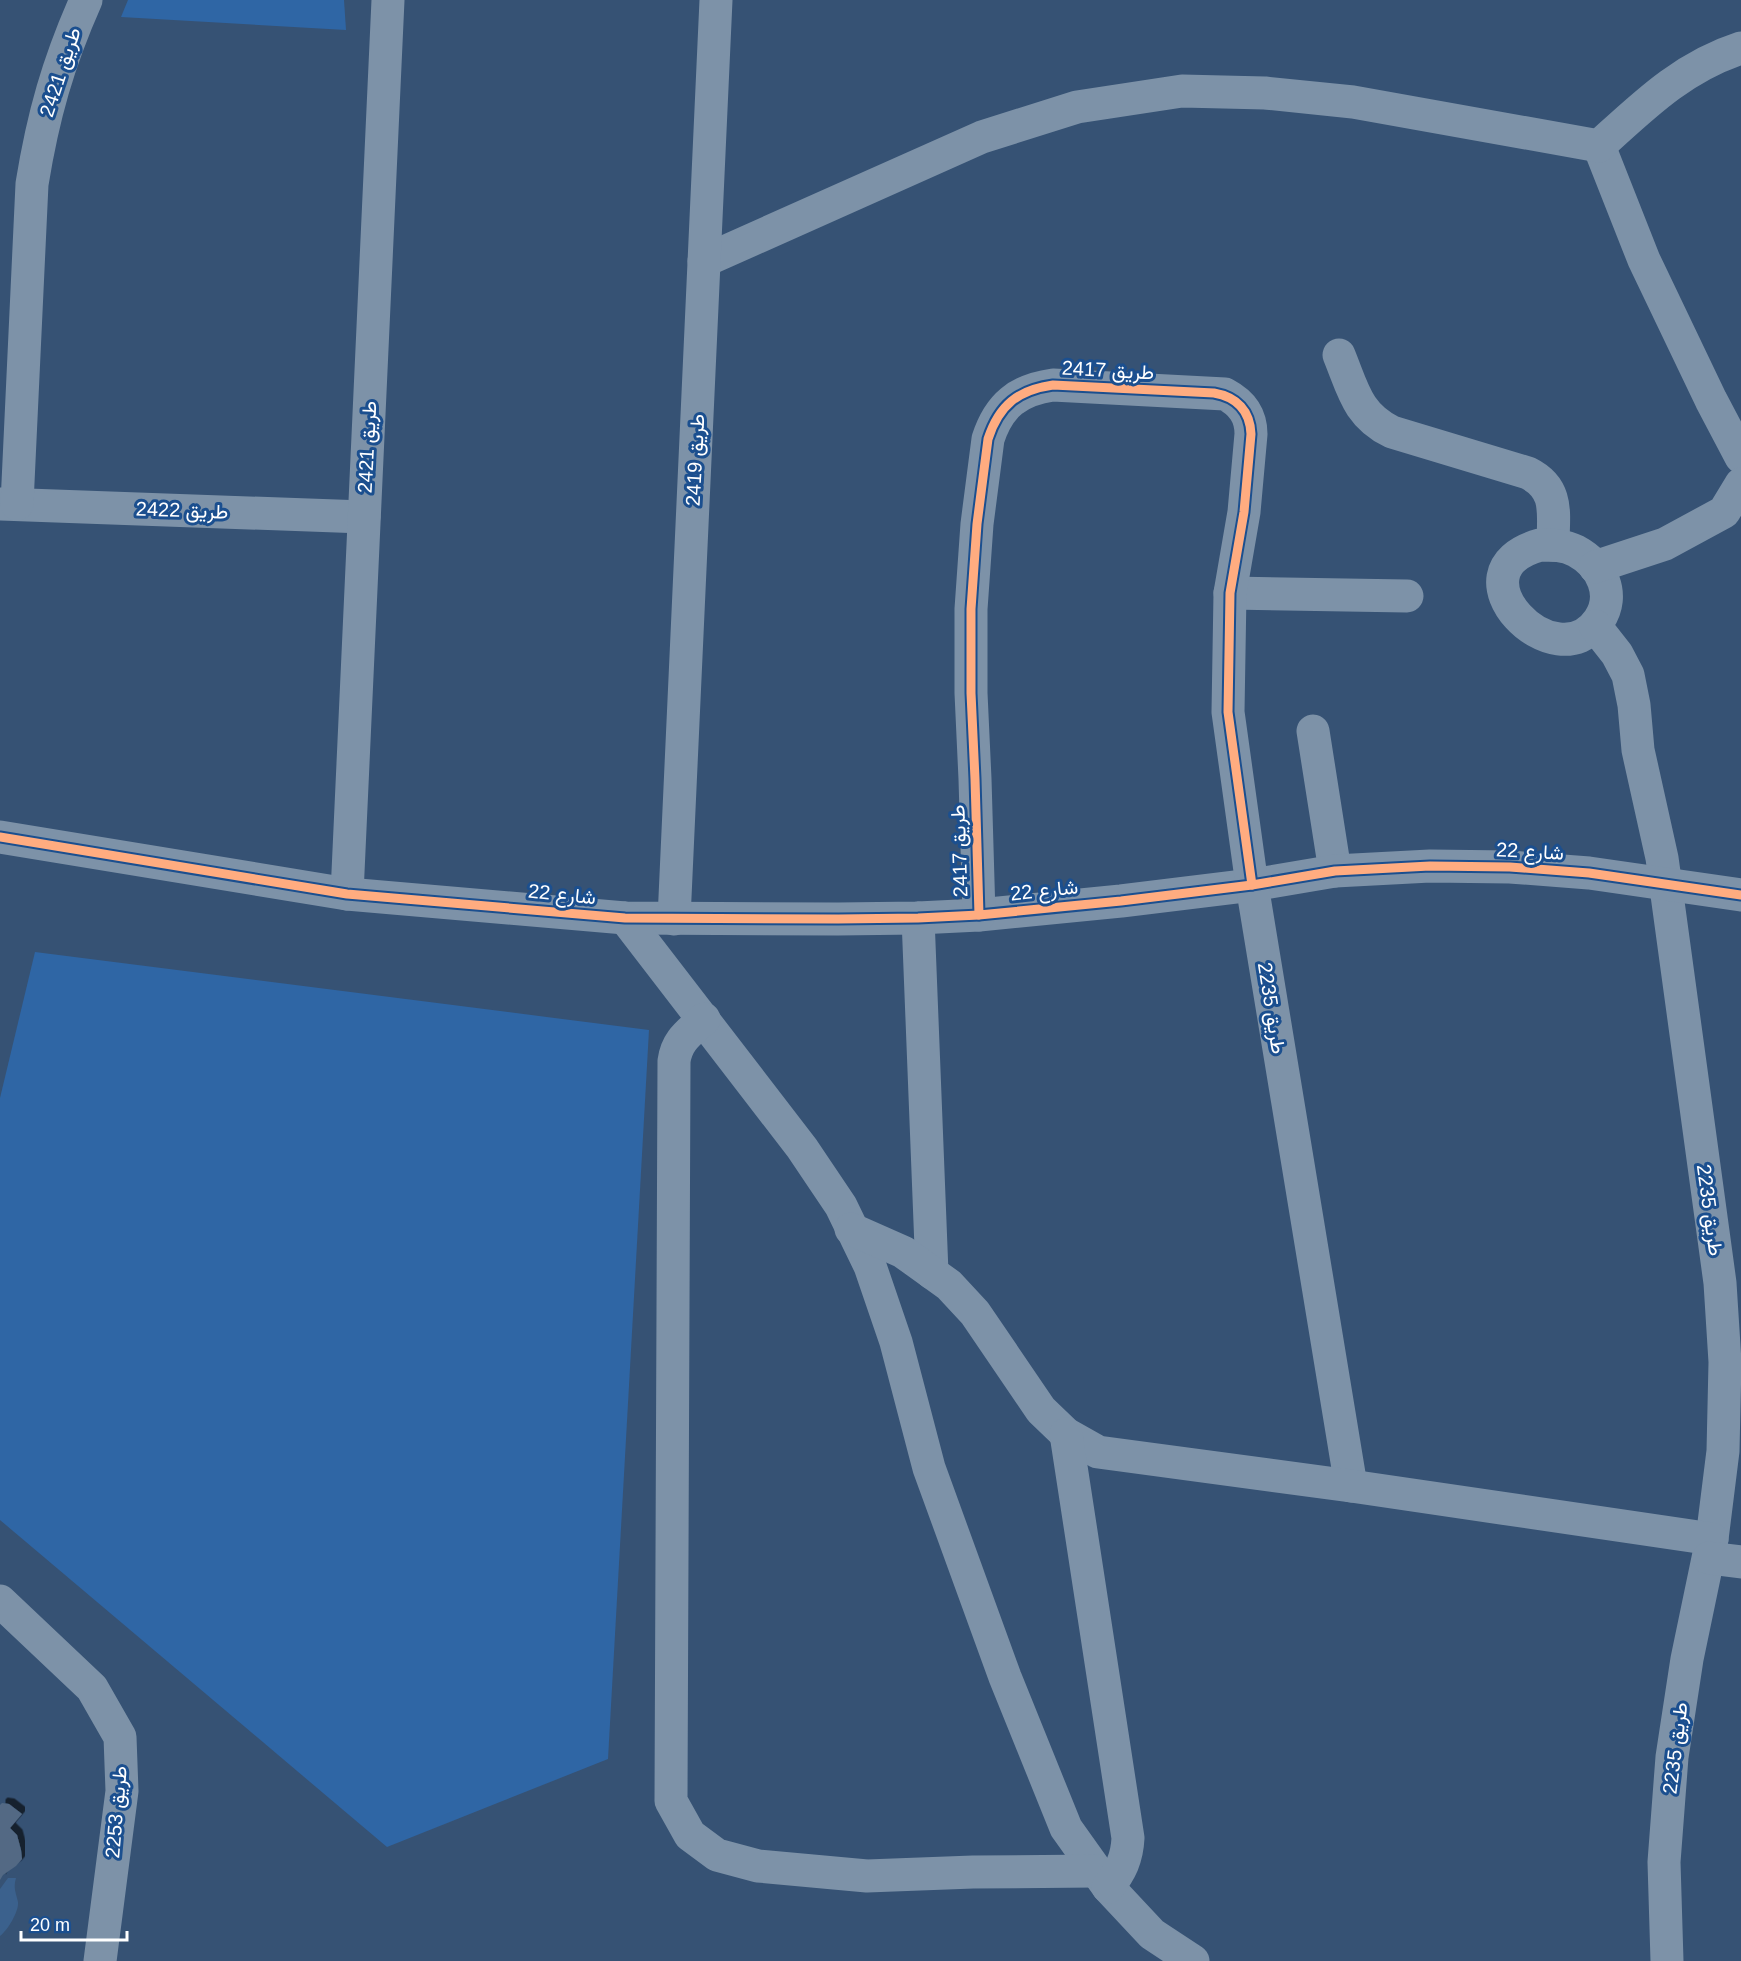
<svg xmlns="http://www.w3.org/2000/svg" width="1741" height="1961" viewBox="0 0 1741 1961" font-family="Helvetica,Vazirmatn,sans-serif">
<defs>
<filter id="shadow"><feDropShadow dx="5.5" dy="-5.5" stdDeviation="0" flood-color="#0009"/></filter>
</defs>
<rect width="100%" height="100%" fill="#365274"/>
<!-- green -->
<g fill="#2f66a5">
<path d="M128,0H344L346,30L121,17Z"/>
<path d="M35,952L649,1030L608,1759L387,1847L0,1520V1098Z"/>
</g>
<!-- water -->
<path fill="#3b618d" d="M8,1878H16C13,1888 16,1893 18,1902C19,1912 7,1931 0,1936V1889Z"/>
<!-- building -->
<path fill="#526984" filter="url(#shadow)" d="M2,1803L9,1804L22,1814L10,1828L17,1835L21,1850L22,1859L16,1866L3,1875L0,1880V1805Z"/>
<g fill="none" stroke-linecap="round" stroke-linejoin="round">
<!-- minor -->
<g stroke="#7d92a8" stroke-width="33">
<path d="M1599,146L1644,260L1711,400L1741,457"/>
<path d="M704,261L982,137L1077,107L1182,91L1265,93L1353,102L1599,146C1643,106 1682,67 1741,48"/>
<path d="M1339,355C1353,389 1357,415 1392,432L1528,473C1560,489 1553,515 1553,545"/>
<path d="M0,504L364,517"/>
<path d="M17,504L32,184C43,116 58,63 86,0"/>
<path d="M1540,545C1553,545 1564,545 1576,551C1602,565 1616,595 1599,620C1556,684 1445,571 1540,545Z"/>
<path d="M1595,567L1665,544L1724,512L1741,484"/>
<path d="M1230,593L1407,596"/>
<path d="M1595,626L1617,654L1628,675L1634,705L1638,750L1662,858L1720,1283L1725,1362L1723,1451L1712,1539L1687,1659L1672,1757L1664,1862L1667,1961"/>
<path d="M1313,731L1335,871"/>
<path d="M0,837L347,894L625,918L838,919L918,918L979,915L1121,901L1252,885L1335,871L1430,866L1510,867L1589,873L1741,895"/>
<path d="M347,894L388,0"/>
<path d="M979,915L975,779L971,693V609L977,524L988,439C999,405 1018,390 1053,385L1225,394C1242,403 1251,415 1251,434L1244,512L1230,593L1228,712L1252,885L1351,1486"/>
<path d="M625,918L802,1148L841,1206L870,1266L896,1342L929,1468L1005,1677L1066,1828L1108,1887L1152,1934L1193,1961"/>
<path d="M918,918L932,1273"/>
<path d="M674,919L716,0"/>
<path d="M704,1019C689,1033 677,1040 674,1061L671,1801L690,1835L717,1855L758,1866L867,1876L973,1872L1096,1871"/>
<path d="M851,1229L903,1252L949,1285L975,1313L1041,1410L1066,1434L1098,1452L1351,1486L1712,1539"/>
<path d="M1066,1434L1128,1838C1127,1858 1121,1871 1108,1887"/>
<path d="M1709,1558L1741,1562"/>
<path d="M0,1601L92,1688L120,1737L122,1791L100,1961"/>
</g>
<!-- cycleway casing -->
<g stroke="#1b4f8f" stroke-width="13">
<g id="cycleway">
<path d="M0,837L347,894L625,918L838,919L918,918L979,915L1121,901L1252,885L1335,871L1430,866L1510,867L1589,873L1741,895"/>
<path d="M979,915L975,779L971,693V609L977,524L988,439C999,405 1018,390 1053,385L1214,393C1237,397 1250,411 1251,434L1244,512L1230,593L1228,712L1252,885"/>
</g>
</g>
<!-- cycleway -->
<use href="#cycleway" stroke="#ffac80" stroke-width="9"/>
</g>
<g text-anchor="middle" stroke-width="6" stroke-linejoin="round" paint-order="stroke">
<!-- street labels -->
<g font-size="20" fill="#fff" stroke="#1b4f8f">
<text transform="translate(60 72) rotate(-72)" y="7">طريق 2421</text>
<text transform="translate(1108 370) rotate(3)" y="7">طريق 2417</text>
<text transform="translate(367 447) rotate(-87)" y="7">طريق 2421</text>
<text transform="translate(695 460) rotate(-87)" y="7">طريق 2419</text>
<text transform="translate(182 510) rotate(2)" y="7">طريق 2422</text>
<text transform="translate(959 851) rotate(-92)" y="7">طريق 2417</text>
<text transform="translate(1530 851) rotate(3)" y="7">شارع 22</text>
<text transform="translate(1044 890) rotate(-6)" y="7">شارع 22</text>
<text transform="translate(562 894) rotate(6)" y="7">شارع 22</text>
<text transform="translate(1272 1008) rotate(81)" y="7">طريق 2235</text>
<text transform="translate(1710 1210) rotate(82)" y="7">طريق 2235</text>
<text transform="translate(1675 1748) rotate(-83)" y="7">طريق 2235</text>
<text transform="translate(116 1812) rotate(-85)" y="7">طريق 2253</text>
</g>
</g>
<!-- scale -->
<path d="M21 1931v9h106v-9" fill="none" stroke="#ffffff" stroke-width="3"/>
<text x="30" y="1931" font-size="18" fill="#ffffff" stroke="#1b4f8f" stroke-width="4.5" paint-order="stroke">20 m</text>
</svg>
